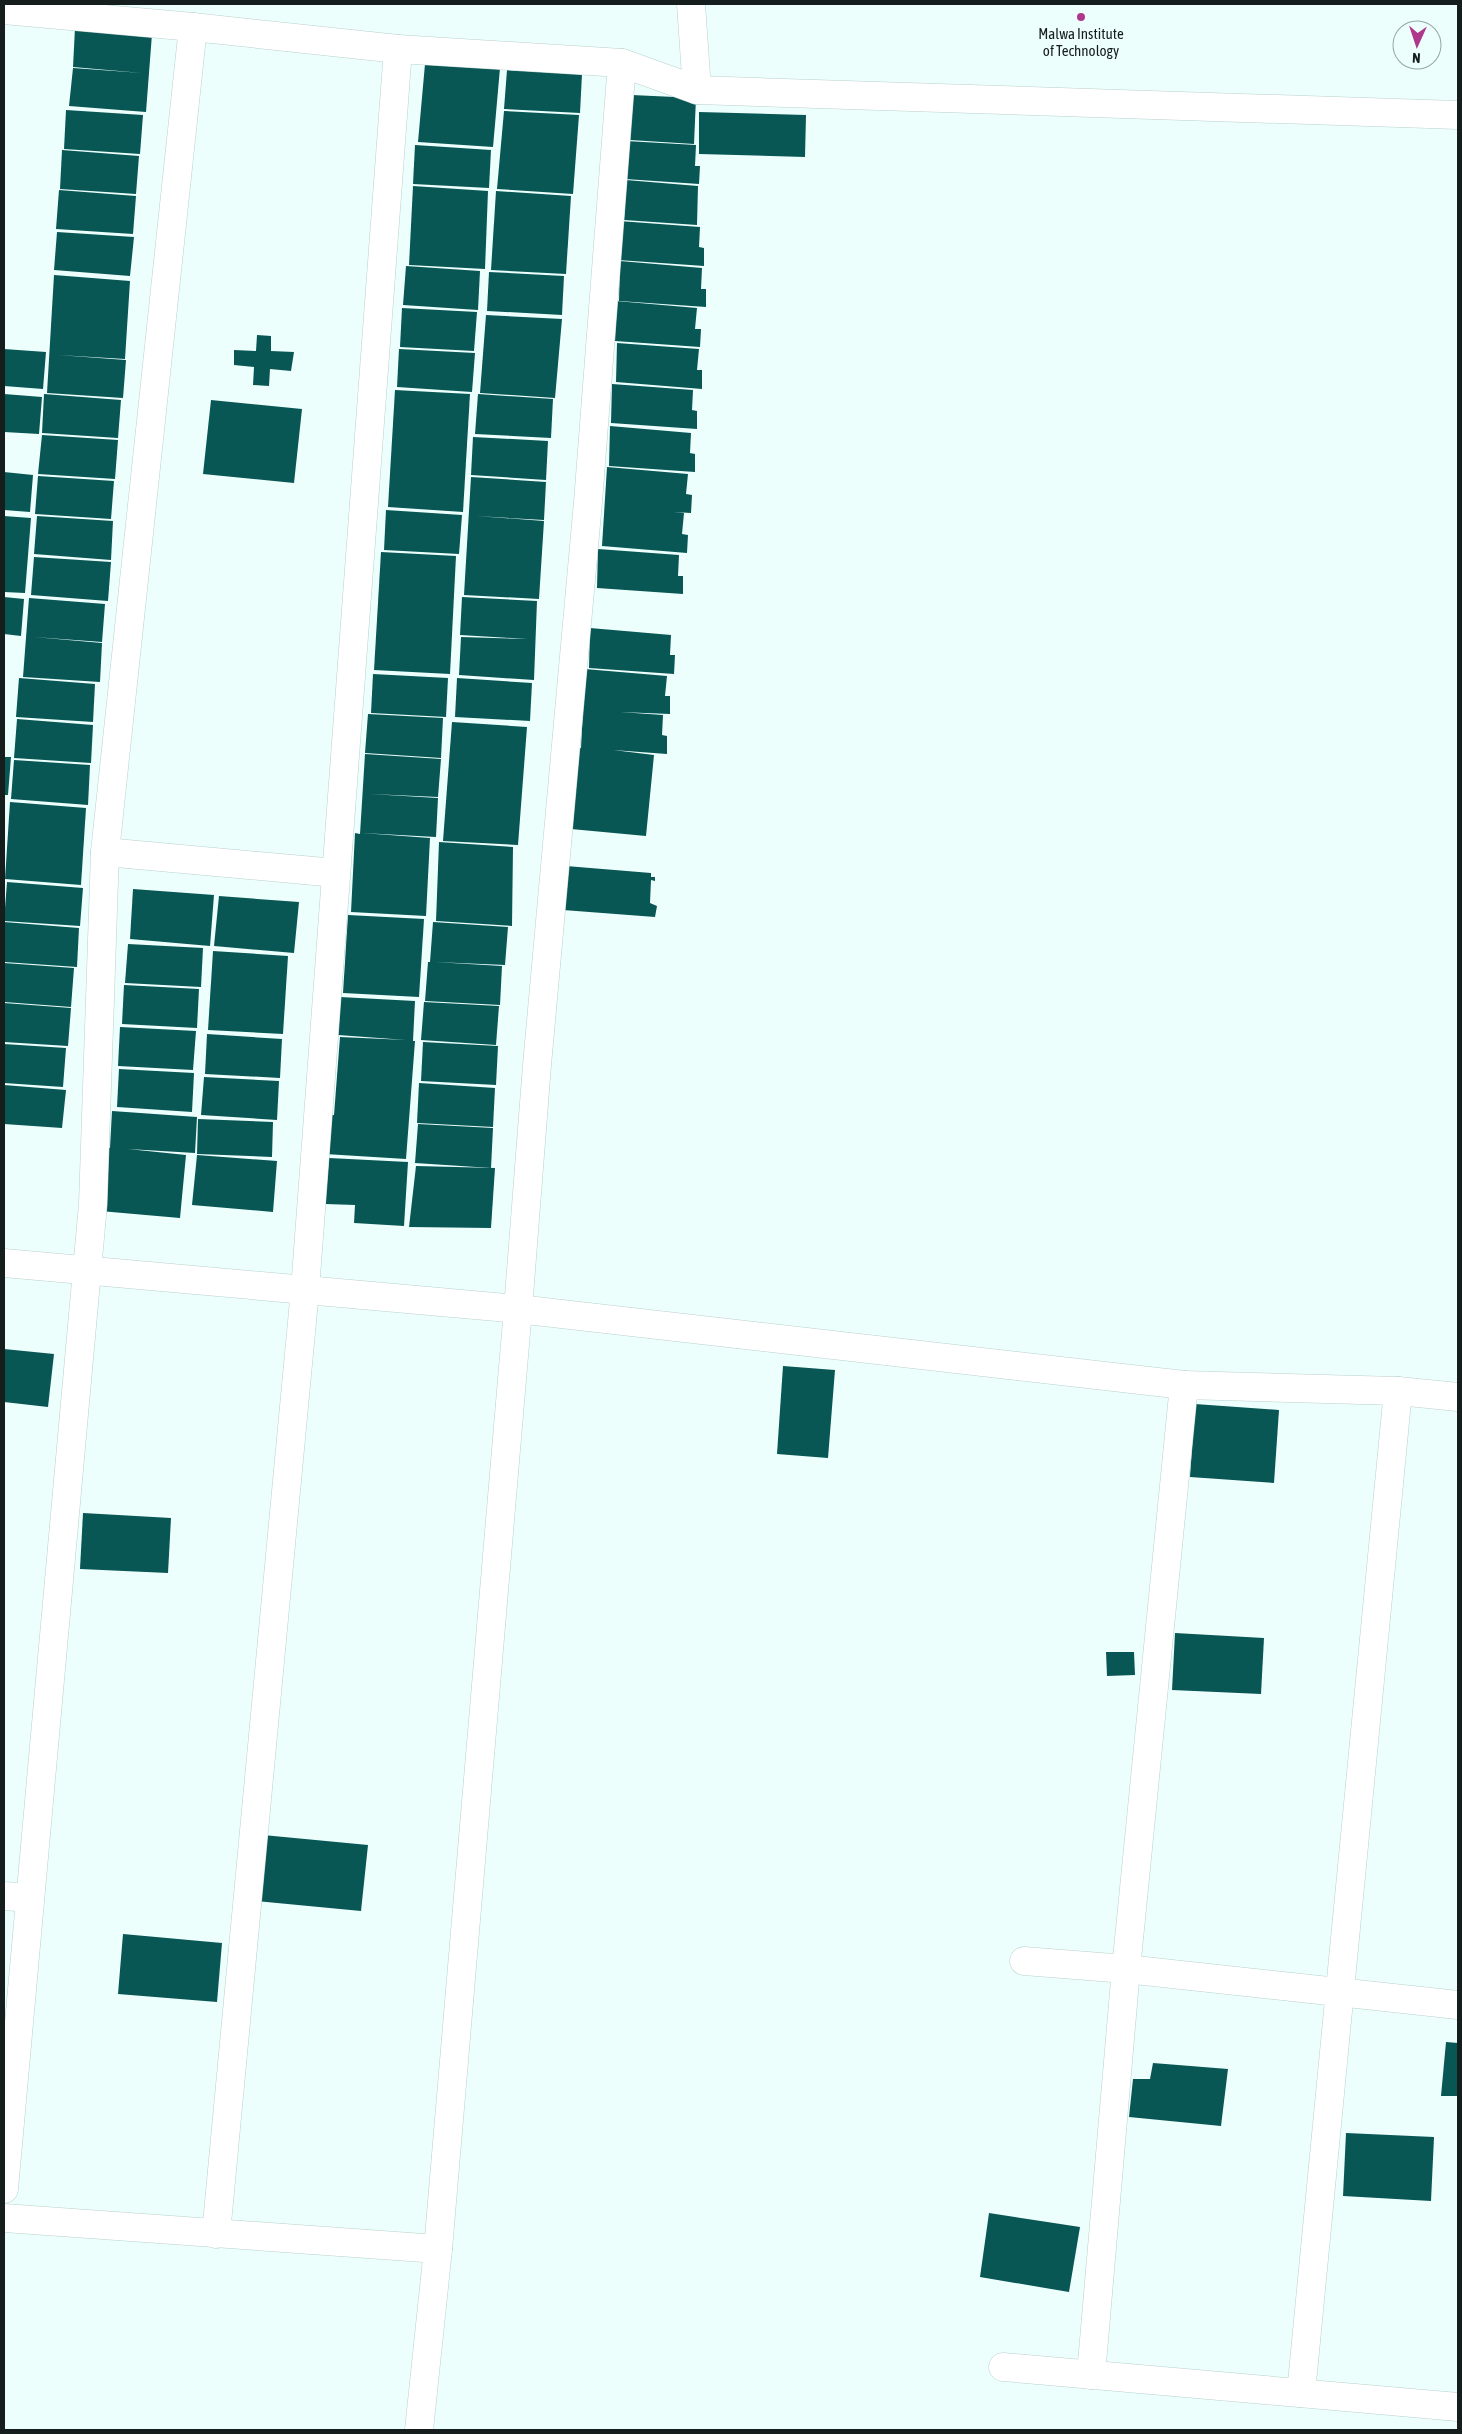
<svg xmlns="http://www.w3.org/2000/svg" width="1462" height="2434" viewBox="0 0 1462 2434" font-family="'Asap Condensed',sans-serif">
<rect width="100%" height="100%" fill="#edfffd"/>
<!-- building -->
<g fill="#095755">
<path d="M75,28L152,34L146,112L69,106L73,68L142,73L73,67Z"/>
<path d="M425,64L500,68L493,147L418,142Z"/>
<path d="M507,70L582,74L580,113L504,109Z"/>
<path d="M632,95L696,98L694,144L630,140Z"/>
<path d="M66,110L143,115L140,154L64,149Z"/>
<path d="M504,111L579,115L573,194L497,189Z"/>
<path d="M699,112L806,115L805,157L699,154Z"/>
<path d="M626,141L696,145L695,166H700L699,184L625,179Z"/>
<path d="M415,145L491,150L489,188L413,184Z"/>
<path d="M62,150L139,156L136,194L60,189Z"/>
<path d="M626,180L698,186L697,225L624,220Z"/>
<path d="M413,186L488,191L485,269L409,265Z"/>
<path d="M59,190L136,196L133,234L56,229Z"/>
<path d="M496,191L571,196L566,274L491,270Z"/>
<path d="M619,221L700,227L699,247L704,248V266L618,260Z"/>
<path d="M57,232L134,237L130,276L54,270Z"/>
<path d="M620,261L702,268L701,289H706V307L619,301Z"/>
<path d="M406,266L480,271L478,310L403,305Z"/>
<path d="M489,272L564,276L562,315L487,311Z"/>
<path d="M54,275L130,281L125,359L58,355L126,360L123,398L47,393Z"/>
<path d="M616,301L697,308L695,329H701L700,347L615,341Z"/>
<path d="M402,308L477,312L474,351L400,347Z"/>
<path d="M486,315L562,319L555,398L480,393Z"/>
<path d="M257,335L271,336V351L294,352L291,371L270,369L269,386L253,385L254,367L234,365V350L256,351Z"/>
<path d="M617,343L699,349L697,370H702V389L616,382Z"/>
<path d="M4,349L46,352L43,389L4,386Z"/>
<path d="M399,349L475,353L472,392L397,387Z"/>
<path d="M612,384L693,390L692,410L697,411V429L611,423Z"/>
<path d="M395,390L470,394L463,512L388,507Z"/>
<path d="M4,394L42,397L39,434L4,432Z"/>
<path d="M44,394L121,400L118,438L42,433Z"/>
<path d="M478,394L553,399L551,438L475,434Z"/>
<path d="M211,400L302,409L294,483L203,474Z"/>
<path d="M610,426L691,433L690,453L695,454V472L609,466Z"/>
<path d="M42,435L118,440L115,479L38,474Z"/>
<path d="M473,437L548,441L546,480L471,475Z"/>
<path d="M607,467L688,474L686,494L692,495L691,513L673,512L684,513L682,534L688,535L687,553L602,546Z"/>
<path d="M4,472L33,475L30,512L4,510Z"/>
<path d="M38,476L114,481L111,519L35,514Z"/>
<path d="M471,477L546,482L544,520L476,516L544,521L539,599L464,595Z"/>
<path d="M386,510L462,515L459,554L384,550Z"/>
<path d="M4,516L31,518L25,593L4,592Z"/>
<path d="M37,516L113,521L111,560L34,554Z"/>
<path d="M598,549L679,555L678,576H683V594L597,588Z"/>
<path d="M381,552L456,556L450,674L374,670Z"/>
<path d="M34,557L111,562L108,601L31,595Z"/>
<path d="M4,597L24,599L21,636L4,634Z"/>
<path d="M462,597L537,601L534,680L459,675L461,637L528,639L460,635Z"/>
<path d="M29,598L105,604L102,642L34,637L102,643L100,682L23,677Z"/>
<path d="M590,628L671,635L670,655H675L674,674L589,668Z"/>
<path d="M585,669L667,676L665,696H670V714L620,712L663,715L662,735L667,736V754L613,750L654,755L646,836L571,829L579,748H581Z"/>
<path d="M373,674L448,678L446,717L371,713Z"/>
<path d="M19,678L95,684L93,722L16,717Z"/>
<path d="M457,678L532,683L530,721L455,717Z"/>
<path d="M368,714L443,718L441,758L365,753Z"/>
<path d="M17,719L93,725L91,763L14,758Z"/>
<path d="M452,722L527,727L518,845L443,841Z"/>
<path d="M365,754L441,759L438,797L370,794L438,798L436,837L362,833L430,838L426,916L351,912L355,833L360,834Z"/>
<path d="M4,757H11L8,795H4Z"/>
<path d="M14,760L90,765L88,805L11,799Z"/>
<path d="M10,802L86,808L81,885L5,879Z"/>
<path d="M439,842L513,847L512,926L436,921Z"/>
<path d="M566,866L651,873V877H655V881L651,880L650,903L657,906L655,917L563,910Z"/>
<path d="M7,882L83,888L80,926L4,921Z"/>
<path d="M133,889L214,895L210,946L130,939Z"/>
<path d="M219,896L299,902L294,953L214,946Z"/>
<path d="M348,915L424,919L419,997L343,993Z"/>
<path d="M4,922L79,928L77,967L4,962Z"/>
<path d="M433,922L508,927L505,965L435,962L502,966L500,1005L425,1001L428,962H430Z"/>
<path d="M128,944L203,948L201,987L125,983Z"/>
<path d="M213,951L288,956L283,1034L208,1030Z"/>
<path d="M4,963L74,968L71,1007L4,1002Z"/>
<path d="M124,985L199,989L197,1028L122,1024Z"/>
<path d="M340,997L415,1001L413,1041H415L406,1159L325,1154L328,1115H334L340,1037L406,1040L338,1035Z"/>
<path d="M424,1002L499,1006L496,1045L421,1040Z"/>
<path d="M4,1003L71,1008L68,1046L4,1042Z"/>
<path d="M120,1027L196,1031L193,1070L118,1066Z"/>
<path d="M207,1034L282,1039L280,1078L205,1074Z"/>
<path d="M423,1042L498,1046L496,1085L421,1081Z"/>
<path d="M4,1044L66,1048L63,1087L4,1083Z"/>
<path d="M119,1069L194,1073L192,1112L117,1107Z"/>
<path d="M204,1077L279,1081L277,1120L201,1115Z"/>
<path d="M419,1083L495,1088L493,1127L417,1123Z"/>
<path d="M4,1085L66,1090L62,1128L4,1124Z"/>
<path d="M112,1111L197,1117L195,1153L128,1149L186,1155L180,1218L100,1211L106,1147L110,1148Z"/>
<path d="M198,1119L273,1122L272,1157L197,1154Z"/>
<path d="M418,1124L493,1128L491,1168L415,1163Z"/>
<path d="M197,1155L277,1161L273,1212L192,1205Z"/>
<path d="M329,1158L408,1162L404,1226L354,1223L355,1205L325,1204Z"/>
<path d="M416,1166L495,1168L491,1228L409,1227Z"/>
<path d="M4,1349L54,1354L48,1407L4,1402Z"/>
<path d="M783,1366L835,1370L828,1458L777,1454Z"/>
<path d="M1195,1404L1279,1410L1274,1483L1190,1477Z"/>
<path d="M83,1513L171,1518L168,1573L80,1569Z"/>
<path d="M1175,1633L1264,1638L1261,1694L1172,1690Z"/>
<path d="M1106,1652H1134L1135,1675L1107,1676Z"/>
<path d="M263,1835L368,1845L361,1911L256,1901Z"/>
<path d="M123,1934L222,1943L217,2002L118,1994Z"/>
<path d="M1446,2042L1458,2043V2096H1441Z"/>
<path d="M1153,2063L1228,2069L1221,2126L1129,2117L1133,2079H1150Z"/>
<path d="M1346,2133L1434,2137L1431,2201L1343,2196Z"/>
<path d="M989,2213L1080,2227L1069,2292L980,2277Z"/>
</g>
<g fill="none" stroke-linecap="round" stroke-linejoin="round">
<!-- minor casing -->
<g stroke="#bad0ce" stroke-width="29">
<g id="minor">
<path d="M4,10L193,27L398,49L622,63L697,90"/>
<path d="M105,852L336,873"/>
<path d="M4,1263L518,1309L1184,1385"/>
<path d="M4,1896L30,1898"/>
<path d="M1024,1961L1126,1969L1458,2005"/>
<path d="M4,2189L93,1204L105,852L193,27"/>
<path d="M4,2218L438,2249L419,2430"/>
<path d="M216,2234L305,1290L398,49"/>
<path d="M438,2249L518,1309L537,1065L588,502L622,63"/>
<path d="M1003,2367L1458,2407"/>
<path d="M1091,2375L1126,1969L1184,1385L1398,1391L1458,1397"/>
<path d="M1301,2393L1398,1391"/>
</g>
</g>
<!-- tertiary casing -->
<g stroke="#bad0ce" stroke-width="29">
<path id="tertiary" d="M691,4L697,90L1458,115"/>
</g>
<!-- minor -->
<use href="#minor" stroke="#fff" stroke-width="28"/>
<!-- tertiary -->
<use href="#tertiary" stroke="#fff" stroke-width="28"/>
</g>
<!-- markers -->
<circle fill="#af378c" stroke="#edfffd" stroke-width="2" cx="1081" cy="17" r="5"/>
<g text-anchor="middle" stroke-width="5" stroke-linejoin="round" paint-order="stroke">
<!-- poi labels -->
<g font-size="15" fill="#161e1d" stroke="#edfffd">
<text x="1081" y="39">Malwa Institute<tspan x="1081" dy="17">of Technology</tspan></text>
</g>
</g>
<!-- border -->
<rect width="1462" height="2434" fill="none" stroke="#161e1d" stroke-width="10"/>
<!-- north arrow -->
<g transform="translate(1417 45) rotate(183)"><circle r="24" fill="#edfffd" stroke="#97a5a3"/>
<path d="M0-4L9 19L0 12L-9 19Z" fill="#af378c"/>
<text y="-8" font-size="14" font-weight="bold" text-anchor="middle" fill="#161e1d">N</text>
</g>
</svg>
